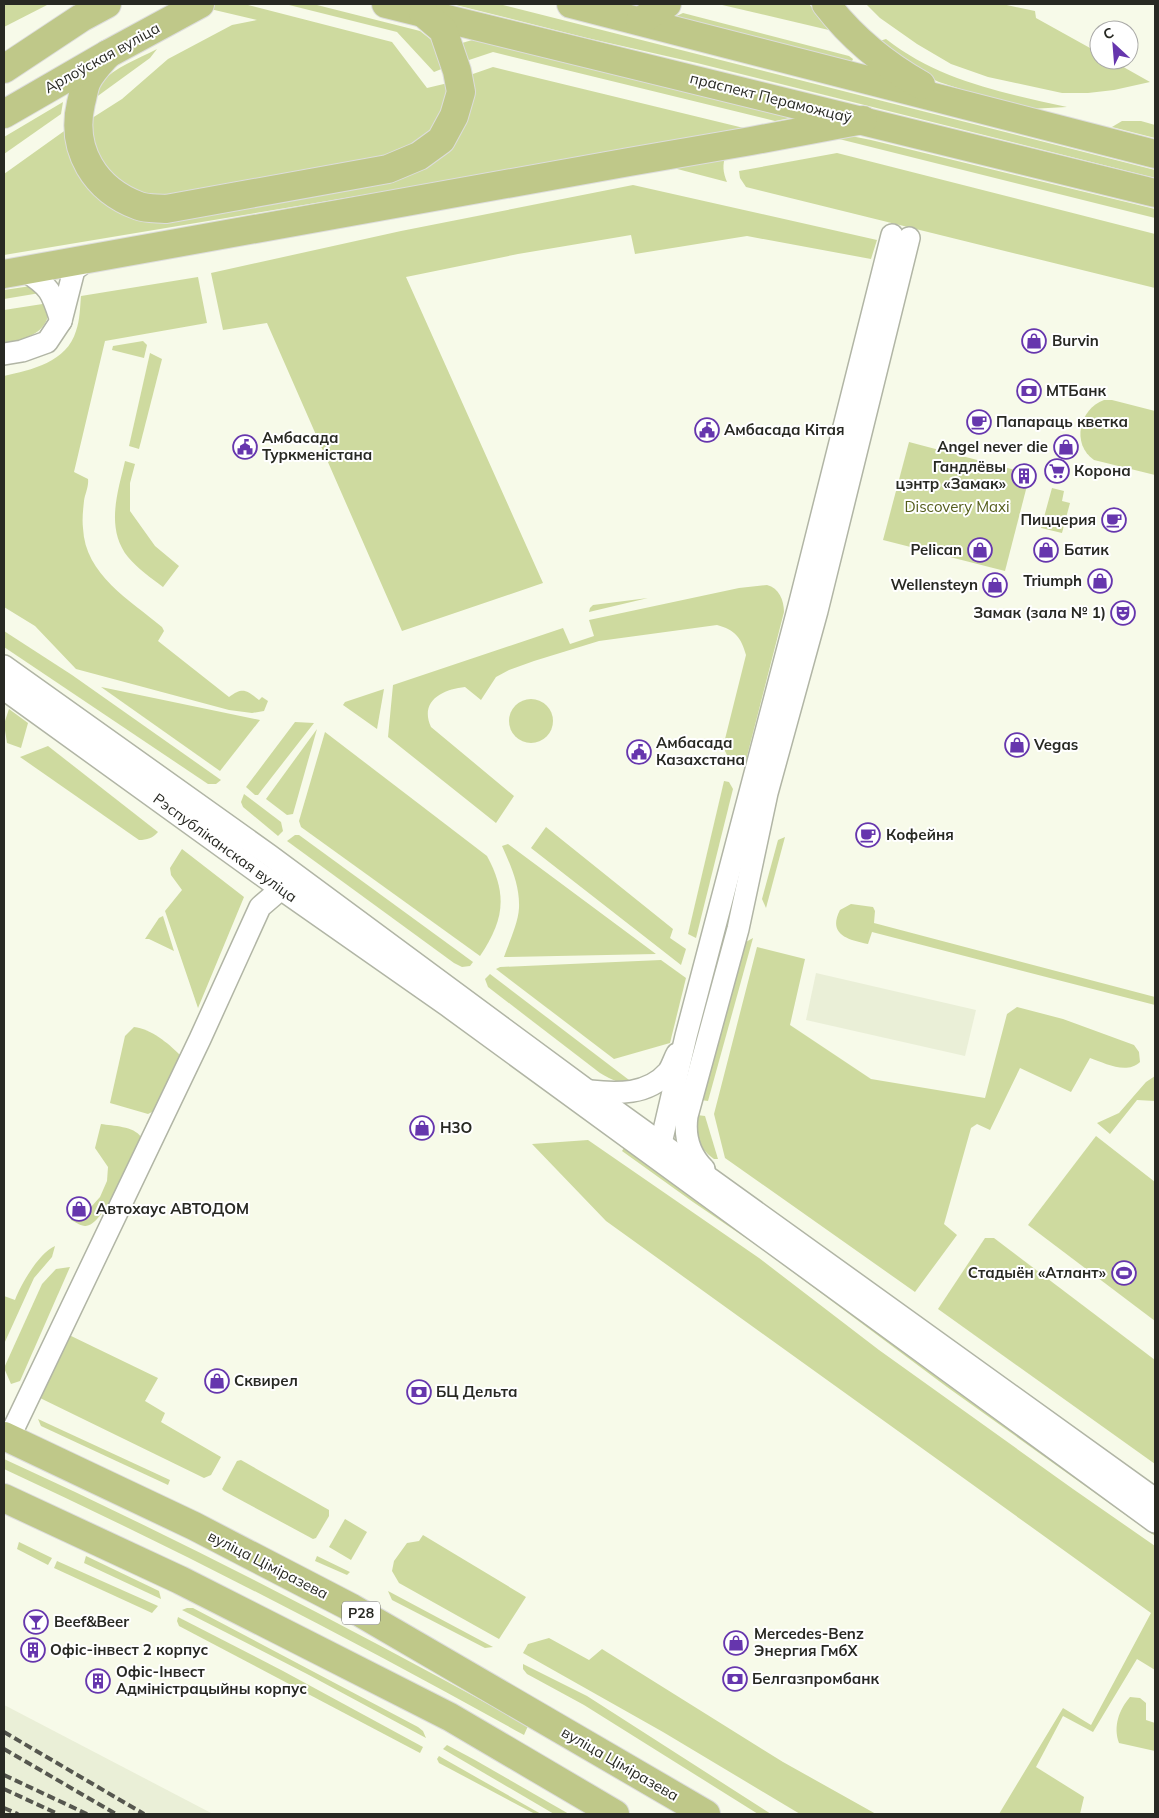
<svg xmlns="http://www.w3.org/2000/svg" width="1159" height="1818" viewBox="0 0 1159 1818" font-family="Mulish,sans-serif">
<rect width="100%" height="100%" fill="#f7fae9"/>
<!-- built -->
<g fill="#eaefd7">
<path d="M816,973L976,1010L965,1056L806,1020Z"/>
<path d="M4,1705L10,1708L213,1814H4Z"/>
</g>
<!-- green -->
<g fill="#ceda9f">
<path d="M4,4H49L4,27Z"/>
<path d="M189,4H244L392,42L427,88L448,83L444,110L436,132L407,154L170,199L145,194L126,188L108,172L94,152L89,120L122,99L168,59L232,25L257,20Z"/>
<path d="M285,4H313L420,31L434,42L444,68L434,72L397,32Z"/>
<path d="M452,4H499L1155,170V178L697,63L587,38Z"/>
<path d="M718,4H809L833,31Z"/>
<path d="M866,4H1002L1035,11L1036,18L1099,53V60H1111L1150,82L1114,90L1088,93H1062L988,77L951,64L917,44L880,18Z"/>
<path d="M683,13L849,56L853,59L851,63L672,18Z"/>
<path d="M479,38L795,117L775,121L493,52L466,61L462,43Z"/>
<path d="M886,39C938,80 1003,93 1067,107L1029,109L979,95L939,82L917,72L876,42Z"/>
<path d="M157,49L150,58L95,98C96,93 98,87 101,83C115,67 138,59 157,49Z"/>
<path d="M493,67L752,130L4,255V174L67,129L154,220L404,178L444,152L470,75Z"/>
<path d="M63,102L61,114L4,154V137Z"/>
<path d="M1122,121H1141L1155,125V138L1112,127Z"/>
<path d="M823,135L851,136L871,140L1155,209V218Z"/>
<path d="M837,153L1155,234V288L746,187L740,178L739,171Z"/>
<path d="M726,155C722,165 723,172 727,182L662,165Z"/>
<path d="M633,185L877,240L871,259L747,236L635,254L631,235L518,254L406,277L543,583L402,631L267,323L223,330L211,273L401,231Z"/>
<path d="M198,277L207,323L105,341L74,472L88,479C89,486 85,494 84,501C83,510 82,520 83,528C85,575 130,600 162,627L164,631L158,641L229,697C243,687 246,690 259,700L262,697L268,701L264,711L252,713L229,710L76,669L35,626L4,607V376C31,370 67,362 76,331C80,320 80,307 81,296Z"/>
<path d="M31,286L46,292L4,299V290Z"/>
<path d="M49,303C51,333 28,338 4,344V310Z"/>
<path d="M143,341L147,345L144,358L112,350L113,346Z"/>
<path d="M150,353L162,359L139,449L129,446Z"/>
<path d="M1104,400H1112L1155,411V475L1094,460C1071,444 1079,409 1104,400Z"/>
<path d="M909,442L1030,474L1005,571L883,540Z"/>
<path d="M125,461L135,464L130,483V511L155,546L179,566L163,587C151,578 137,568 128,557C105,528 118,492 125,461Z"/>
<path d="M1052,488L1064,491L1062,501L1070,503L1062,533L1041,528Z"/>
<path d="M767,585C779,588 784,600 784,612L745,764H740L730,761L723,747L746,655C741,637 735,630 717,625L599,641L534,661L509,670L496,677L481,700L465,687C443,689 419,701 431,727L514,796L496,823L388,737L393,685L563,628L570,644L594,636L589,620L739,588Z"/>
<path d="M648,598L589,612L590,608L593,605Z"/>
<path d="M4,631L72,675L221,780L216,784H208L4,647Z"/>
<path d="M101,687L260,720L220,771Z"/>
<path d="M384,689L377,729L343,705L345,702Z"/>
<circle cx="531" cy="721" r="22"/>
<path d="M9,709L28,723L21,748L7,743L4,724Z"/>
<path d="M295,722L314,723L261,791L258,795H255L246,787Z"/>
<path d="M317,729L293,814L287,815L266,799Z"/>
<path d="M325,732L487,856C508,895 504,920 480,956L301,827L299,821Z"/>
<path d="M48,746L158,832C153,838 147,840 139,840L20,757Z"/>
<path d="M724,781L729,782L733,789L696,938L688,934Z"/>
<path d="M244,794L281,822L283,831L278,836L243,807L241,802Z"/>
<path d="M546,827L673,929L670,938L686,949L681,965L531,848Z"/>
<path d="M295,835H299L473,962L470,966L462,967L454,963L287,841Z"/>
<path d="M785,837L766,908L762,899L778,840Z"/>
<path d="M508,844L656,954L504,957C509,942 518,924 519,908C520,886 511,866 502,846Z"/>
<path d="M182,849L244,897L198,1008L165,911L182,890L171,875L170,868Z"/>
<path d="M851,904L873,907L875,911L874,923L1155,997V1005L872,932L868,944C849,940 827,935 840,910Z"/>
<path d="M163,916L174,951L149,939H145L159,918Z"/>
<path d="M753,938L708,1101L701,1100L744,943Z"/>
<path d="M757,947L805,959L790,1025L871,1079L985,1098L1007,1014L1017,1007L1063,1019L1134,1045L1139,1052L1140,1062C1126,1075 1105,1063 1090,1058L1071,1092L1020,1068L990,1130L977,1124L971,1128L944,1224L957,1235L915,1292L725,1158L714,1114Z"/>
<path d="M661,960L686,978L670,1043L614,1059L496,969L500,967Z"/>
<path d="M490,974L633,1083C620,1084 612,1080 600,1073L488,987L485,979Z"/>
<path d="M134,1027C151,1029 168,1043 180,1055L156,1110L148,1114L110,1103L125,1036Z"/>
<path d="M1155,1076V1101L1137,1100L1110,1134L1097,1123L1119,1113L1146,1082Z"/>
<path d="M697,1115L705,1116L718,1159H714C697,1147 695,1134 697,1115Z"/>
<path d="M101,1124C113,1126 134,1126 141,1137L139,1145C131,1161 103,1227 85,1226C81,1226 75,1222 71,1220L73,1214L91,1207L100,1197L107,1181L108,1167L95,1148Z"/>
<path d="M1096,1136L1155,1182V1321L1028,1225Z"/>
<path d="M588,1140L759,1258L879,1350L1073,1489L1155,1546V1670L1137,1659L1093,1732L1063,1716L1036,1767L1084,1797L1080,1814H999L1063,1708L1091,1725L1151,1613L606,1221L532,1144Z"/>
<path d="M626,1145L1155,1529V1536L947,1387L762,1249L693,1202L622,1151Z"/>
<path d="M985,1238H994L1155,1360V1464L938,1309Z"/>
<path d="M55,1246L52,1257L34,1278L4,1344V1296L15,1300C21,1284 39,1253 55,1246Z"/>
<path d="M70,1267L20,1381L11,1384L4,1368L42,1284L56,1269Z"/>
<path d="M67,1334L158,1378L145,1401L165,1413L161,1422L221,1457L211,1475L204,1478L38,1397Z"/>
<path d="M38,1419L170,1480L168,1485L41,1426Z"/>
<path d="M4,1459C183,1541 357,1631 528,1726L524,1735C353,1640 181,1551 4,1469Z"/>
<path d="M241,1460L329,1510V1516L316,1538L313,1539L224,1491L222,1489L237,1461Z"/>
<path d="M345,1519L367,1532L351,1560L329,1547Z"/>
<path d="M423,1535L526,1597L499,1639L399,1583L392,1571L394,1561L407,1543L419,1541Z"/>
<path d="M19,1542L52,1558L48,1565L17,1549Z"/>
<path d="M86,1556L159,1591L161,1599L84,1563Z"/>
<path d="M317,1556L350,1572L347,1575L315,1561Z"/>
<path d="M57,1561L158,1606L152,1613L54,1568Z"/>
<path d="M388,1591L493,1647L485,1648L392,1600Z"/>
<path d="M187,1608H193L418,1727L423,1731L426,1738L309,1675L182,1610Z"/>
<path d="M178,1617L283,1671L423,1747L420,1753L179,1626L177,1621Z"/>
<path d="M549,1638L589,1660L602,1649L783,1762L876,1814H800L663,1732L523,1653L528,1644Z"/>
<path d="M523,1664L587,1696L771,1814H758L584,1705L527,1674L523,1669Z"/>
<path d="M1130,1697L1140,1698L1146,1703V1720L1155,1723V1751L1119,1743C1113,1726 1119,1710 1130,1697Z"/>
<path d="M447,1745L475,1760L569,1814H554L443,1749Z"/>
<path d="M439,1756L541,1814H535L439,1763L437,1759Z"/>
</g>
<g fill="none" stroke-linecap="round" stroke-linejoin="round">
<!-- street casing -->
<g stroke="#b1b5a5" stroke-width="24">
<g id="street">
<path d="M25,271C51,287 52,293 61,321"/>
<path d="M4,354L22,351L47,342L61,321L74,270L86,261"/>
<path d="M4,666L269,855L588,1091L1155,1499"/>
<path d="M4,689L281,889L448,1006L1155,1522"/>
<path d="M590,1091C617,1094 648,1095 668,1072C672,1067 674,1059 677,1054"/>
<path d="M658,1156L686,1036L799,606L892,235"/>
<path d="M704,1169C690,1155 684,1137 687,1116L738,929L767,793L817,611L909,238"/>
<path d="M9,1438L200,1039L260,907L281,889"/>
</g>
</g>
<!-- primary casing -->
<g stroke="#dddddc" stroke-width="30">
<g id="primary">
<path d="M386,4L1155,193"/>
<path d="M571,4L1155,154"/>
<path d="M826,4C852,38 884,64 921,85"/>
<path d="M640,21L667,4"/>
<path d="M108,54C101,62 92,71 87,81C84,87 83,96 81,103C70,150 95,190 139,206C147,209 157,208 166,209L388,169L419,156L441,140L454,116L461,92L457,71L443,30L423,13"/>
<path d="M4,69L81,18L107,4"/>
<path d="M4,114L108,54L200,4"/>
<path d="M4,274L629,162L751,141L863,120"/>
<path d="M4,1436L194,1526L352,1608L706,1814"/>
<path d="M4,1498L180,1580L450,1717L615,1814"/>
</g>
</g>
<!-- street -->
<use href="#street" stroke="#fff" stroke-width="21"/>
<!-- primary -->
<use href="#primary" stroke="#bfc889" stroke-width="28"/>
<!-- rail -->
<g stroke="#56574f" stroke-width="4" stroke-dasharray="8 4" stroke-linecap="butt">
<path d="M4,1732L144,1814"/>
<path d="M4,1749L116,1814"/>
<path d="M4,1775L87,1814"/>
<path d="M4,1789L58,1814"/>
<path d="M4,1808L18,1814"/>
</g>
</g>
<!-- icons -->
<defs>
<g id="shop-ring" transform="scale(1.25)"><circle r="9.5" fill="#fff" stroke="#6636ad" stroke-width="1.5"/><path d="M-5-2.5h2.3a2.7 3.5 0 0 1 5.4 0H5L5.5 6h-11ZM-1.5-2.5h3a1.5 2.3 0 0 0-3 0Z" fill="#6636ad"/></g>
<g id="bank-ring" transform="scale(1.25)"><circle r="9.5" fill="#fff" stroke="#6636ad" stroke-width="1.5"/><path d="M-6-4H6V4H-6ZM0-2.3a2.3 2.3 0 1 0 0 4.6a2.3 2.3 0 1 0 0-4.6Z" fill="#6636ad"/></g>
<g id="cafe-ring" transform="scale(1.25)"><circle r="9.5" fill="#fff" stroke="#6636ad" stroke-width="1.5"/><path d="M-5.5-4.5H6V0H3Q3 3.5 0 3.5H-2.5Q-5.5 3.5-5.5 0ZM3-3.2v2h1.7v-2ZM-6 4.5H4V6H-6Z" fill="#6636ad"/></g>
<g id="civic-ring" transform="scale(1.25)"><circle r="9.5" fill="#fff" stroke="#6636ad" stroke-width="1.5"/><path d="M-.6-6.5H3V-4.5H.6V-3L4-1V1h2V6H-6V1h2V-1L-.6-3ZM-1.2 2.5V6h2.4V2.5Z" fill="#6636ad"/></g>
<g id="supermarket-ring" transform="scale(1.25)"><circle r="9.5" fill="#fff" stroke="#6636ad" stroke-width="1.5"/><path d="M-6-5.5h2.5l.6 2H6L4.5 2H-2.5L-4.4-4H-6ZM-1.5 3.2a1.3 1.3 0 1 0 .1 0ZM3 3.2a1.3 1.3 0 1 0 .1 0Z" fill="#6636ad"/></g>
<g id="building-ring" transform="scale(1.25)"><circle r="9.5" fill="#fff" stroke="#6636ad" stroke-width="1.5"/><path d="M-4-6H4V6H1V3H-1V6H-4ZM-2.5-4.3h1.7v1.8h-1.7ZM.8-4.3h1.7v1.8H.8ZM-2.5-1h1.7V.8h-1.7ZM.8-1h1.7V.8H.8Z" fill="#6636ad"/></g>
<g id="theatre-ring" transform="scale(1.25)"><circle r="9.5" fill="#fff" stroke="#6636ad" stroke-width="1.5"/><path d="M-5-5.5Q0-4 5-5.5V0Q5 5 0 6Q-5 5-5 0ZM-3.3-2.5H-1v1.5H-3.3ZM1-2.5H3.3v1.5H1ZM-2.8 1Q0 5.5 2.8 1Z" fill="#6636ad"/></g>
<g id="stadium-ring" transform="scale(1.25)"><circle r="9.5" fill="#fff" stroke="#6636ad" stroke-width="1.5"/><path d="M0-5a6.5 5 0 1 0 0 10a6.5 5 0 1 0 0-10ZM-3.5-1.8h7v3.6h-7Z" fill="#6636ad"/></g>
<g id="bar-ring" transform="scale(1.25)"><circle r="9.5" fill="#fff" stroke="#6636ad" stroke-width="1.5"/><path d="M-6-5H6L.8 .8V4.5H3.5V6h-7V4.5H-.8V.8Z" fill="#6636ad"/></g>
</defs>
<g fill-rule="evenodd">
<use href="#shop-ring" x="1034" y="341"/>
<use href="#bank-ring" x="1029" y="391"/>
<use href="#cafe-ring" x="979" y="422"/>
<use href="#civic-ring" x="707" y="430"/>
<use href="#civic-ring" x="245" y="447"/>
<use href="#shop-ring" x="1066" y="447"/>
<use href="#supermarket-ring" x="1057" y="471"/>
<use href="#building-ring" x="1024" y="476"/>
<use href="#cafe-ring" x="1114" y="520"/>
<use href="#shop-ring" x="980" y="550"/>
<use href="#shop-ring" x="1046" y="550"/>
<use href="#shop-ring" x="1100" y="581"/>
<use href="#shop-ring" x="995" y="585"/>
<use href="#theatre-ring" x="1123" y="613"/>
<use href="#shop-ring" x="1017" y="745"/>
<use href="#civic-ring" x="639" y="752"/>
<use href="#cafe-ring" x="868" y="835"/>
<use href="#shop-ring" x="422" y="1128"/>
<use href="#shop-ring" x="79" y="1209"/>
<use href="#stadium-ring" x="1124" y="1273"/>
<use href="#shop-ring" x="217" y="1381"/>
<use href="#bank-ring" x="419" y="1392"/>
<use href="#bar-ring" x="36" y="1622"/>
<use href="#shop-ring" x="736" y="1643"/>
<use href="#building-ring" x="33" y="1650"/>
<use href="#bank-ring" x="735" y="1679"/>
<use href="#building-ring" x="98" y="1681"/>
</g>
<g text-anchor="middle" stroke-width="4" stroke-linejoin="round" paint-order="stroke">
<!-- shield labels -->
<rect fill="#fff" stroke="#686965" stroke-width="1" x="342" y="1601.5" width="38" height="23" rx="4"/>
<g font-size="14" font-weight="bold" fill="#282923">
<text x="361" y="1618">Р28</text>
</g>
<!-- street labels -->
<g font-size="15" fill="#282923" stroke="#fff">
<text transform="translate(102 58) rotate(-29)" y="5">Арлоўская вуліца</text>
<text transform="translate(771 98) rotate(14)" y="5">праспект Пераможцаў</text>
<text transform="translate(225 848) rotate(36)" y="5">Рэспубліканская вуліца</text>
<text transform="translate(268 1565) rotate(27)" y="5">вуліца Ціміразева</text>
<text transform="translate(620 1764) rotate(30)" y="5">вуліца Ціміразева</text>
</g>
<!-- poi labels -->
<g font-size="15" font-weight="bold" fill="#282923" stroke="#fff" text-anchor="start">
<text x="1052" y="346">Burvin</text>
<text x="1046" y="396">МТБанк</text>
<text x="996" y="427">Папараць кветка</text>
<text x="724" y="435">Амбасада Кітая</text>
<text x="262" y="443">Амбасада<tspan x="262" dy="17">Туркменістана</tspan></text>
<text x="1048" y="452" text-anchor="end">Angel never die</text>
<text x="1006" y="472" text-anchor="end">Гандлёвы<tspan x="1006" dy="17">цэнтр «Замак»</tspan></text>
<text x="1074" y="476">Корона</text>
<text x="1096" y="525" text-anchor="end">Пиццерия</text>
<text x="962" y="555" text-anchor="end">Pelican</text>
<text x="1064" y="555">Батик</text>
<text x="1082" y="586" text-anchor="end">Triumph</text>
<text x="978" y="590" text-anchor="end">Wellensteyn</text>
<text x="1106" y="618" text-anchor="end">Замак (зала № 1)</text>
<text x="656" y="748">Амбасада<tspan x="656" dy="17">Казахстана</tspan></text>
<text x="1034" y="750">Vegas</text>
<text x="886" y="840">Кофейня</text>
<text x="440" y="1133">H3O</text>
<text x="96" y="1214">Автохаус АВТОДОМ</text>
<text x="1106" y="1278" text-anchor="end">Стадыён «Атлант»</text>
<text x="234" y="1386">Сквирел</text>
<text x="436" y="1397">БЦ Дельта</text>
<text x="54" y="1627">Beef&amp;Beer</text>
<text x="754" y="1639">Mercedes-Benz<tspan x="754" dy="17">Энергия ГмбХ</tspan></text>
<text x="50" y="1655">Офіс-інвест 2 корпус</text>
<text x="116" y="1677">Офіс-Інвест<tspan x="116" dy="17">Адміністрацыйны корпус</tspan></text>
<text x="752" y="1684">Белгазпромбанк</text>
</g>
<!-- park labels -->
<g font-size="15" fill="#545d1c" stroke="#fff">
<text x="957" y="512">Discovery Maxi</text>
</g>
</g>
<!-- border -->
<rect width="1159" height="1818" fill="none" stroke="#282923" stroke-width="10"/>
<!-- north arrow -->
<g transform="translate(1114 45) rotate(334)"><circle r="24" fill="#ffffff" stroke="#a9a9a7"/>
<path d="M0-4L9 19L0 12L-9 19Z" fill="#6636ad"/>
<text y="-8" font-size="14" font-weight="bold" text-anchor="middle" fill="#282923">С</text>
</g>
</svg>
